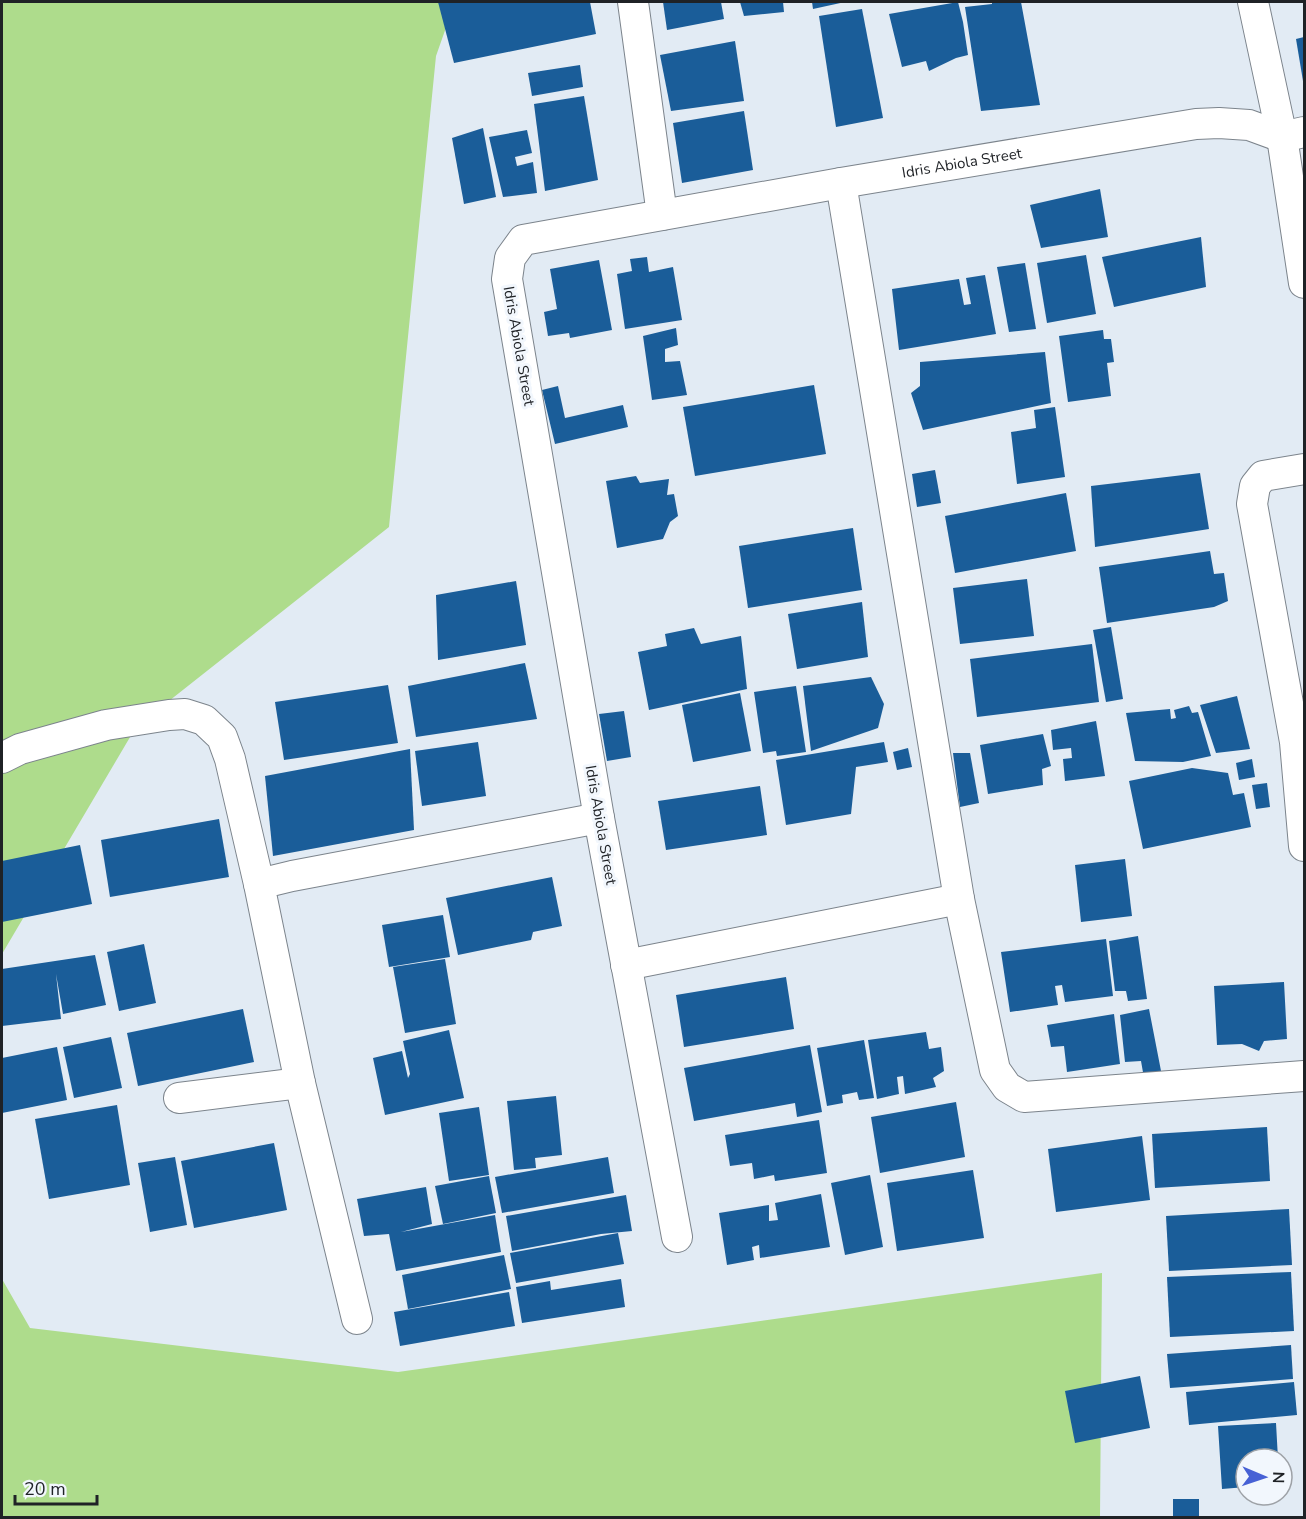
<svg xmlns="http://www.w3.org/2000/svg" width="1306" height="1519" viewBox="0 0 1306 1519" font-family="'Nunito Sans',sans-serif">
<rect width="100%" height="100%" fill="#e2ebf4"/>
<!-- green -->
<g fill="#aedc8c">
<path d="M2,2H455L436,56L389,527L136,727L2,954Z"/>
<path d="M1102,1273L1100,1517H2V1279L30,1328L398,1372Z"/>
</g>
<!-- building -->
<g fill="#1a5d99">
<path d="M438,2H590L596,34L454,63Z"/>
<path d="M663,2H721L724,19L667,30Z"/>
<path d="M740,2H783L784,12L744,16Z"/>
<path d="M812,2H845L813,9Z"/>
<path d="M958,2L963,22L968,55L956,58L929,71L926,61L902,67L889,14Z"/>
<path d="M992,2H1021L1040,105L981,111L965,7L992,4Z"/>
<path d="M862,9L883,118L836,127L819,16Z"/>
<path d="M1304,37V81H1303L1296,39Z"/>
<path d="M735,41L744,101L671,111L660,55Z"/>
<path d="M580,65L583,87L532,96L528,73Z"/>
<path d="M584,96L598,180L545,191L534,104Z"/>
<path d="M744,111L753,170L682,183L673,123Z"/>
<path d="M483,128L496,197L464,204L452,138Z"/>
<path d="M527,130L532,153L515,157L517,166L533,162L537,193L503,197L489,137Z"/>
<path d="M1100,189L1108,237L1041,248L1030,205Z"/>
<path d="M1201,237L1206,287L1114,307L1102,257Z"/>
<path d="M1086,255L1096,314L1047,323L1037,263Z"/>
<path d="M647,257L649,272L673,267L682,320L625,329L617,274L632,271L630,259Z"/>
<path d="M599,260L612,330L570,338L569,333L548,336L544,312L557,309L550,269Z"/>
<path d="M1025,263L1036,329L1009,332L997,267Z"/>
<path d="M985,275L996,334L899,350L892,289L959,279L964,305L971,304L966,278Z"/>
<path d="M676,328L678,345L665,349V362L680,361L687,395L652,400L643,336Z"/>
<path d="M1103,330L1104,339H1111L1114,362L1107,363L1111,396L1068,402L1059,336Z"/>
<path d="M1045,352L1051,403L923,430L911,393L920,386V362Z"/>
<path d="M814,385L826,454L695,476L683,407Z"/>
<path d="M558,386L565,418L623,405L628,427L555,444L542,390Z"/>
<path d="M1055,407L1065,477L1017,484L1011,432L1036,428L1034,410Z"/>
<path d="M935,470L941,503L917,507L912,474Z"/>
<path d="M1200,473L1209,529L1095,547L1091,486Z"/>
<path d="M636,476L640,483L669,479L667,495L674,494L678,516L670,522L663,539L617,548L606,481Z"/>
<path d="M1066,493L1076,551L955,573L945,516Z"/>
<path d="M853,528L862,590L748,608L739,546Z"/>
<path d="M1210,551L1214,574L1224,573L1228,601L1214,607L1107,623L1099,567Z"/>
<path d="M1027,579L1034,636L960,644L953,588Z"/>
<path d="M516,581L526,645L438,660L436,595Z"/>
<path d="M862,602L868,657L797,669L788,614Z"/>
<path d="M1111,627L1123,699L1106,702L1093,630Z"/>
<path d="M694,628L701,644L741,636L747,689L649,710L638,652L667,646L665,634Z"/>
<path d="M1092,644L1099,702L977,717L970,659Z"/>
<path d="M525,663L537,719L416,737L408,686Z"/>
<path d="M871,677L884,704L878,728L811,751L803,686Z"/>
<path d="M388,685L398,743L284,760L275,702Z"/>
<path d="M796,686L806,752L777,756L776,751L763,753L754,692Z"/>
<path d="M740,693L751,751L693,762L682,705Z"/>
<path d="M1237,696L1250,749L1216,753L1200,705Z"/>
<path d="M1189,706L1192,713L1198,712L1211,756L1183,762L1135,761L1126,713L1170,709L1171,719L1176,718L1174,710Z"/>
<path d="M624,711L631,757L607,761L599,714Z"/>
<path d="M1096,721L1105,776L1065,781L1063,759L1072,758L1071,748L1053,750L1051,730Z"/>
<path d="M1043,734L1051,766L1042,769L1043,785L988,794L980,745Z"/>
<path d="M478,742L486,796L422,806L415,751Z"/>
<path d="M884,742L888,762L856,767L851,814L786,825L776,760Z"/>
<path d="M908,748L912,767L897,770L893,752Z"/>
<path d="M410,749L414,830L273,856L265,776Z"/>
<path d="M953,753H970L979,803L960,807Z"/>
<path d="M1252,759L1255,777L1239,780L1236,763Z"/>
<path d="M1192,768L1228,773L1233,795L1244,793L1251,827L1143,849L1129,781Z"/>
<path d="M1267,783L1270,807L1256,809L1252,785Z"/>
<path d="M760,786L767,835L666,850L658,801Z"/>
<path d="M219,819L229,877L110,897L101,840Z"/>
<path d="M80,845L92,904L2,922V861Z"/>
<path d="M1125,859L1132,916L1081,922L1075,865Z"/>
<path d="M552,877L562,926L533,932L531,940L458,955L446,898Z"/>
<path d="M443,915L450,957L389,967L382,925Z"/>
<path d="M1138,936L1147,999L1128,1001L1126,991H1115L1109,941Z"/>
<path d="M1106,939L1113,996L1065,1002L1062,985L1055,986L1058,1005L1010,1012L1001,952Z"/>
<path d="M144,944L156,1003L119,1011L107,952Z"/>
<path d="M95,955L106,1005L63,1014L56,974L61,1019L2,1026V969Z"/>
<path d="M445,959L456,1024L405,1033L393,967Z"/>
<path d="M786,977L794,1029L684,1047L676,995Z"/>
<path d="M1284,982L1287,1039L1264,1041L1259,1051L1242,1044L1217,1045L1214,986Z"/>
<path d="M243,1009L254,1062L138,1086L127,1033Z"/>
<path d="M1149,1009L1162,1076L1144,1078L1141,1061L1125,1062L1120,1015Z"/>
<path d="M1114,1014L1120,1064L1067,1072L1064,1046L1051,1047L1047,1025Z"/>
<path d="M449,1030L464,1098L385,1115L373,1058L402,1051L408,1078L410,1074L403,1041Z"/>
<path d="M926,1032L929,1049L941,1047L944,1071L933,1078L936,1087L905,1094L903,1076L897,1077L899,1094L877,1099L868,1040Z"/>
<path d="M111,1037L122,1088L74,1098L63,1047Z"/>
<path d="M864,1040L874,1098L859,1100L857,1092L842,1095L843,1103L827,1106L817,1048Z"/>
<path d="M810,1045L822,1112L797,1117L795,1103L694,1121L684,1068Z"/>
<path d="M57,1047L67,1100L2,1113V1058Z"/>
<path d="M556,1096L562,1155L535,1158L536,1168L514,1170L507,1101Z"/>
<path d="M956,1102L965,1157L880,1173L871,1117Z"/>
<path d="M117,1105L130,1185L49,1199L35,1119Z"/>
<path d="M479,1107L489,1175L449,1181L439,1113Z"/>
<path d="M819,1120L827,1173L775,1181L774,1175L754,1179L752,1163L730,1166L725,1135Z"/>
<path d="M1267,1127L1270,1181L1155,1188L1152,1134Z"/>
<path d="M1142,1136L1150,1200L1056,1212L1048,1149Z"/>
<path d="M274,1143L287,1210L194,1228L181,1161Z"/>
<path d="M175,1157L187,1225L150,1232L138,1163Z"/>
<path d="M608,1157L614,1193L502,1213L495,1177Z"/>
<path d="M973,1170L984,1238L897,1251L887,1183Z"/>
<path d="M870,1175L883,1247L845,1255L831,1183Z"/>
<path d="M489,1176L496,1213L443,1224L435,1186Z"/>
<path d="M426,1187L432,1224L401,1232L495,1215L501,1252L396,1271L389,1234L364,1236L357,1199Z"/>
<path d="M821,1194L830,1247L760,1258L759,1245L752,1247L754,1260L727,1265L719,1213L769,1205V1221L778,1220L775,1203Z"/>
<path d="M626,1195L632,1231L601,1234L512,1251L506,1216Z"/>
<path d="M1289,1209L1292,1265L1169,1271L1166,1216Z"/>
<path d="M618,1233L624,1264L516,1283L510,1253Z"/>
<path d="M504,1255L511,1289L408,1309L402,1275Z"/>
<path d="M1291,1272L1294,1331L1170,1337L1167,1277Z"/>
<path d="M621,1279L625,1307L522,1323L516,1287L550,1281L551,1290Z"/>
<path d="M509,1292L515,1326L400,1346L394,1312Z"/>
<path d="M1291,1345L1293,1379L1170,1388L1167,1354Z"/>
<path d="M1140,1376L1150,1428L1075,1443L1065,1391Z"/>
<path d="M1294,1382L1297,1415L1189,1425L1186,1392Z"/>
<path d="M1276,1423L1278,1459H1246V1487L1222,1489L1218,1426Z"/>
<rect x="1173" y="1499" width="26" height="19"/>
</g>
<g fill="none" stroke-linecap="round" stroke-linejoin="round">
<!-- street casing -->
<g stroke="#7c848c" stroke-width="32">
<g id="street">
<path d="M633,2L662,215"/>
<path d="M1253,2L1282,137L1304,283"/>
<path d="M841,183L959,899L995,1070L1007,1087L1024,1097L1304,1076"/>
<path d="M1304,469L1263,476L1255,486L1252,504L1295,742L1304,846"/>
<path d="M2,758L20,749L106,725L169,715L185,714L204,720L222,737L230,759L259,884"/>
<path d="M626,965L959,899"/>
<path d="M179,1098L300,1083"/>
<path id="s1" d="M677,1237L599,818L507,279L510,258L523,240L841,183L1196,124L1219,123L1249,125L1282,137L1304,132"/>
<path d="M357,1319L300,1083L259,884L292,876L599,818"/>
</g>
</g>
<!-- street -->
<use href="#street" stroke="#fff" stroke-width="30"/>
</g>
<g text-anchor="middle" stroke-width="6" stroke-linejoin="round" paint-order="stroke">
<!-- street labels -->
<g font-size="15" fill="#1f2226" stroke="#f2f7fd">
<text dy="5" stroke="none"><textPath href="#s1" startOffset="1462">Idris Abiola Street</textPath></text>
<text transform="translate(519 346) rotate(80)" y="5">Idris Abiola Street</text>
<text transform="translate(601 825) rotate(80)" y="5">Idris Abiola Street</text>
</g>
</g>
<!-- border -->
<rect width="1306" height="1519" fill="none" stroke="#1f2226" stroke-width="6"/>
<!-- north arrow -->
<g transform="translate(1264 1477) rotate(92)"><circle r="28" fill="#f2f7fd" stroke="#9ea2a7" stroke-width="1.5"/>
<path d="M0-4.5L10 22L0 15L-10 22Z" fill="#4761d5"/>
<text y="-9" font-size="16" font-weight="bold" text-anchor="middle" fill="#1f2226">N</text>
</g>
<!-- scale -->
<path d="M15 1495v9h82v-9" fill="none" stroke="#1f2226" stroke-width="3"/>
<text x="24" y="1495" font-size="18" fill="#1f2226" stroke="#f2f7fd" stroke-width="4.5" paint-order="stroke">20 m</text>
</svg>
